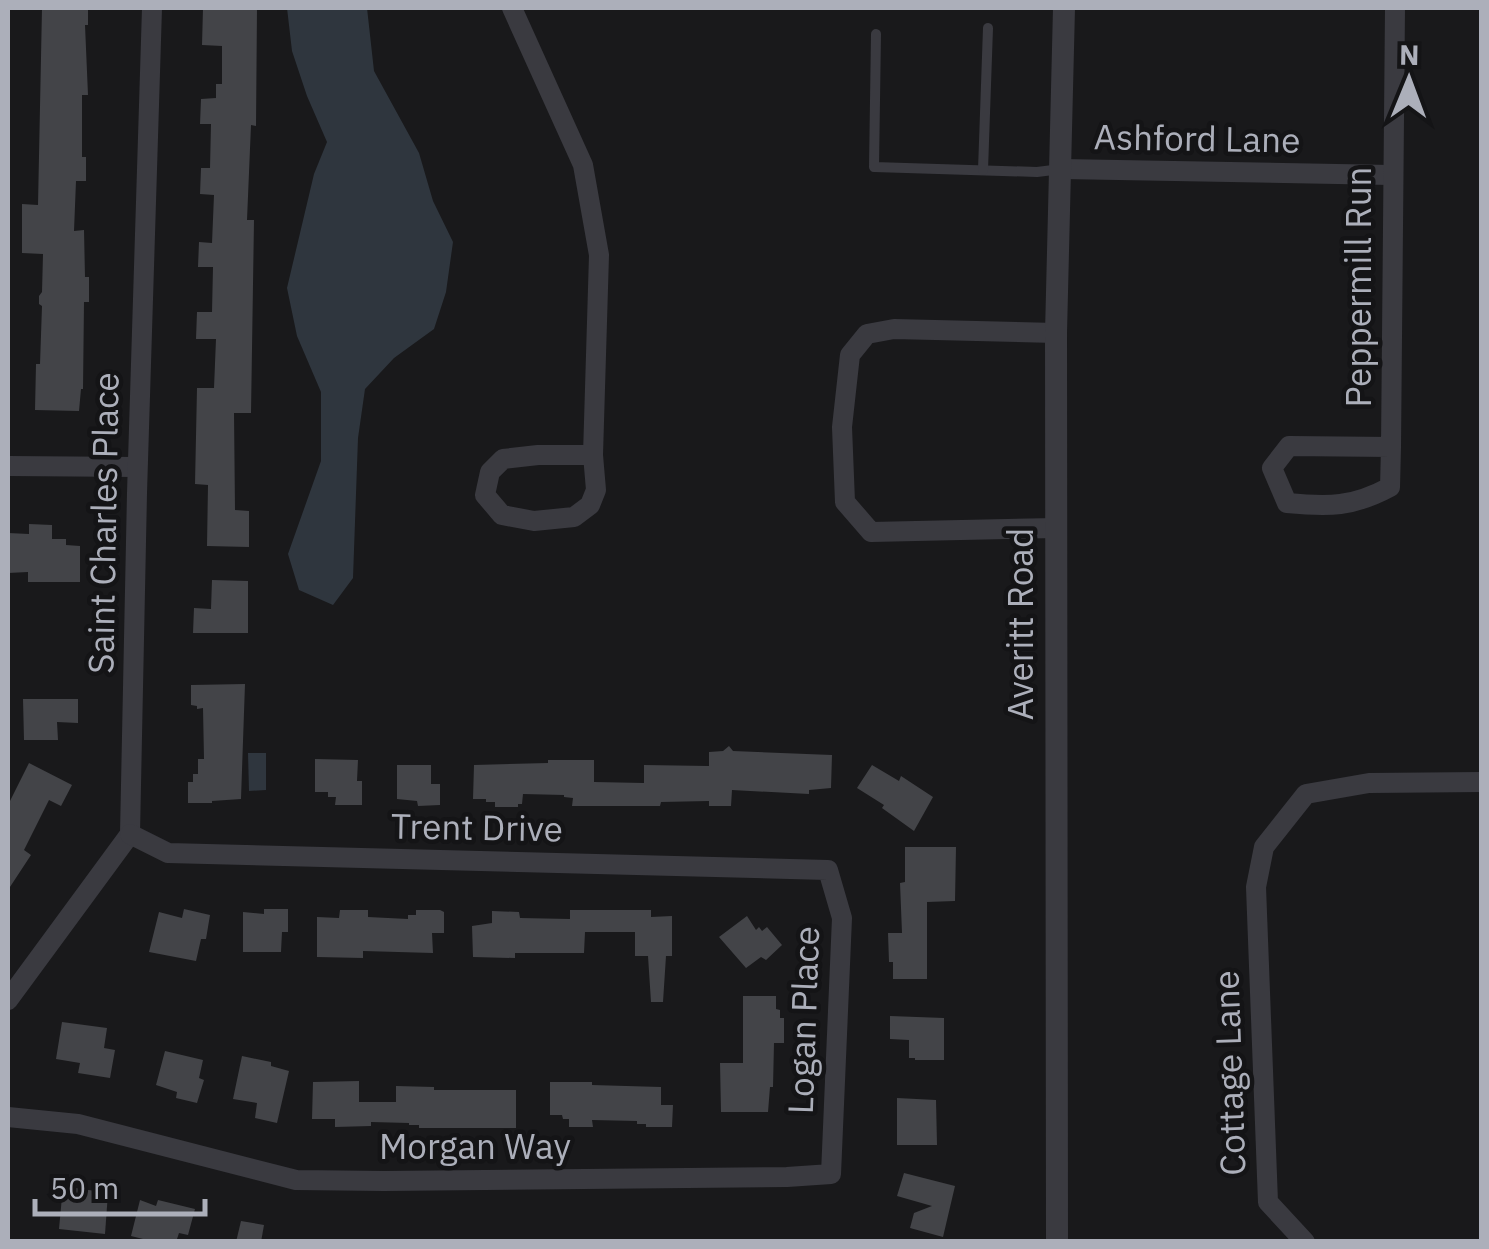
<svg xmlns="http://www.w3.org/2000/svg" width="1489" height="1249" viewBox="0 0 1489 1249" font-family="'IBM Plex Sans',sans-serif">
<rect width="100%" height="100%" fill="#19191b"/>
<!-- water -->
<g fill="#2f363e">
<path d="M287,8H367L374,71L419,153L433,201L453,242L446,292L434,329L394,358L365,389L358,438L353,578L333,605L299,590L288,554L321,461V392L297,336L287,288L314,174L327,142L307,96L292,51Z"/>
<path d="M248,753H266V790L249,791Z"/>
</g>
<!-- building -->
<g fill="#434448">
<path d="M42,8H88V25H85L88,95H82V157H86V181H76L74,231L84,230L85,277H89V302H84L83,389H81L79,411L35,410L36,364H40L42,306L39,304V296L42,292L43,254L22,253V204L38,205Z"/>
<path d="M203,8H257L256,126L251,125L247,220H254L251,413H234L235,510L249,511V547L207,546L208,485L195,484L197,388H214L216,339H196L197,312H212L213,267H198L199,242L212,243L214,195L200,194L201,168H210L211,124H200L201,99L216,98V84H222V46L202,45Z"/>
<path d="M29,524L52,525V539H66V545L80,546V582H28V572L8,573V533L29,534Z"/>
<path d="M212,580L248,581V633H193L194,608L211,609Z"/>
<path d="M245,684L241,799L212,801V803H188V782H193V774H198V759H204L203,708L197,709V706L191,705V685Z"/>
<path d="M23,699H78V723L57,722L58,740H24Z"/>
<path d="M729,746L733,751L832,755L831,788L809,790V794L732,790L731,806H709V801L661,802L660,806H572L573,798L564,797V795L523,794L522,804H518V807H495V802H486V799H473L474,765L548,763V760H594V782L644,783V765L709,766V752L723,751Z"/>
<path d="M315,759L358,760L357,781H362V805H335L336,797H328V792H315Z"/>
<path d="M29,763L72,785L61,806L49,800L24,850L31,855L8,890V805Z"/>
<path d="M397,765H431V784H440V805L418,806L417,801L397,799Z"/>
<path d="M872,765L899,781L901,776L933,797L914,831L882,808L884,805L857,788Z"/>
<path d="M905,847H956L955,901L927,902V979H893V962H889L888,933H902L900,883L905,882Z"/>
<path d="M184,909L210,915L206,939H201L196,961L149,952L159,912L182,918Z"/>
<path d="M264,909H288V932H282L281,952H243V912L264,914Z"/>
<path d="M340,910H368V917L408,919V915H416V910H440L444,912V933H432L433,953L363,951V958L317,957V917L339,918Z"/>
<path d="M570,910H651V917L672,916V956H666L663,1002H651L648,956H635V932H585L584,953H515V958L473,957L472,926L492,923V911L519,912L520,918L570,919Z"/>
<path d="M747,916L756,930L759,927L762,931L767,927L782,945L766,960L761,957L746,968L719,937Z"/>
<path d="M743,996H776V1009L780,1010V1018H784V1043H774L773,1087H770L768,1112H721L720,1063H743Z"/>
<path d="M890,1016L944,1018V1060H915V1058H909V1040L890,1039Z"/>
<path d="M62,1022L107,1028L104,1048L115,1050L110,1078L78,1073L80,1063L56,1059Z"/>
<path d="M165,1051L203,1060L199,1078L204,1080L197,1103L176,1098L177,1092L156,1085Z"/>
<path d="M242,1056L271,1062V1066L289,1071L277,1123L255,1118L257,1103L233,1099Z"/>
<path d="M359,1081V1102H396V1086L434,1087V1090H516V1128H419V1125H409V1123L371,1122V1126L335,1127V1119H312L313,1082Z"/>
<path d="M550,1082H592V1085L661,1087V1105H673L672,1127H646V1124H637V1121L592,1120L593,1127H569V1119H563L562,1115H550Z"/>
<path d="M897,1098L936,1100L937,1145H897Z"/>
<path d="M904,1173L955,1186L943,1237L910,1228L914,1213L932,1206L897,1196Z"/>
<path d="M63,1186L108,1193L105,1234L59,1229Z"/>
<path d="M140,1200L156,1206L158,1200L195,1209L188,1235L179,1233L176,1242H155L131,1236Z"/>
<path d="M241,1221L264,1225L261,1242H236Z"/>
</g>
<g fill="none" stroke-linecap="round" stroke-linejoin="round">
<!-- service -->
<g stroke="#3a3a40" stroke-width="10">
<path d="M876,34L874,167L1037,172L1061,169"/>
<path d="M983,170L988,28"/>
</g>
<!-- minor -->
<g stroke="#3a3a40" stroke-width="20">
<path d="M512,8L583,165L599,255L593,455L596,490L590,505L574,517L534,521L502,515L485,495L490,472L503,459L538,455H593"/>
<path d="M1062,169L1391,175"/>
<path d="M1056,333L894,329L867,334L850,355L842,427L845,502L871,532L1056,528"/>
<path d="M1391,447L1289,446L1272,468L1287,503C1329,507 1353,507 1390,487L1391,447L1395,8"/>
<path d="M8,466L137,467"/>
<path d="M8,1000L130,834L137,493L152,8"/>
<path d="M8,1117L78,1124L296,1180L384,1181L787,1177L831,1174L842,918L828,870L168,853L130,834"/>
<path d="M1305,1242L1268,1202L1256,887L1264,847L1306,794L1369,783L1482,782"/>
</g>
<!-- tertiary -->
<path stroke="#3a3a40" stroke-width="22" d="M1057,1242L1056,333L1064,8"/>
</g>
<g text-anchor="middle" stroke-width="9" stroke-linejoin="round" paint-order="stroke">
<!-- street labels -->
<g font-size="35" fill="#acafba" stroke="#141416">
<text transform="translate(1197 139) rotate(1)" y="12">Ashford Lane</text>
<text transform="translate(1359 287) rotate(-90)" y="12">Peppermill Run</text>
<text transform="translate(104 523) rotate(-89)" y="12">Saint Charles Place</text>
<text transform="translate(1021 624) rotate(-90)" y="12">Averitt Road</text>
<text transform="translate(477 828) rotate(1)" y="12">Trent Drive</text>
<text transform="translate(804 1020) rotate(-88)" y="12">Logan Place</text>
<text transform="translate(1230 1073) rotate(-92)" y="12">Cottage Lane</text>
<text x="475" y="1159">Morgan Way</text>
</g>
</g>
<!-- border -->
<rect width="1489" height="1249" fill="none" stroke="#acafba" stroke-width="20"/>
<!-- north arrow -->
<g transform="translate(1409 80) rotate(1)" stroke="#141416" stroke-width="8" paint-order="stroke">
<path d="M0-8L18 38L0 25L-18 38Z" fill="#acafba"/>
<text y="-15" font-size="28" font-weight="bold" text-anchor="middle" fill="#acafba">N</text>
</g>
<!-- scale -->
<path d="M35 1199v15h170v-15" fill="none" stroke="#acafba" stroke-width="5"/>
<text x="50" y="1199" font-size="30" fill="#acafba" stroke="#141416" stroke-width="8" paint-order="stroke">50 m</text>
</svg>
